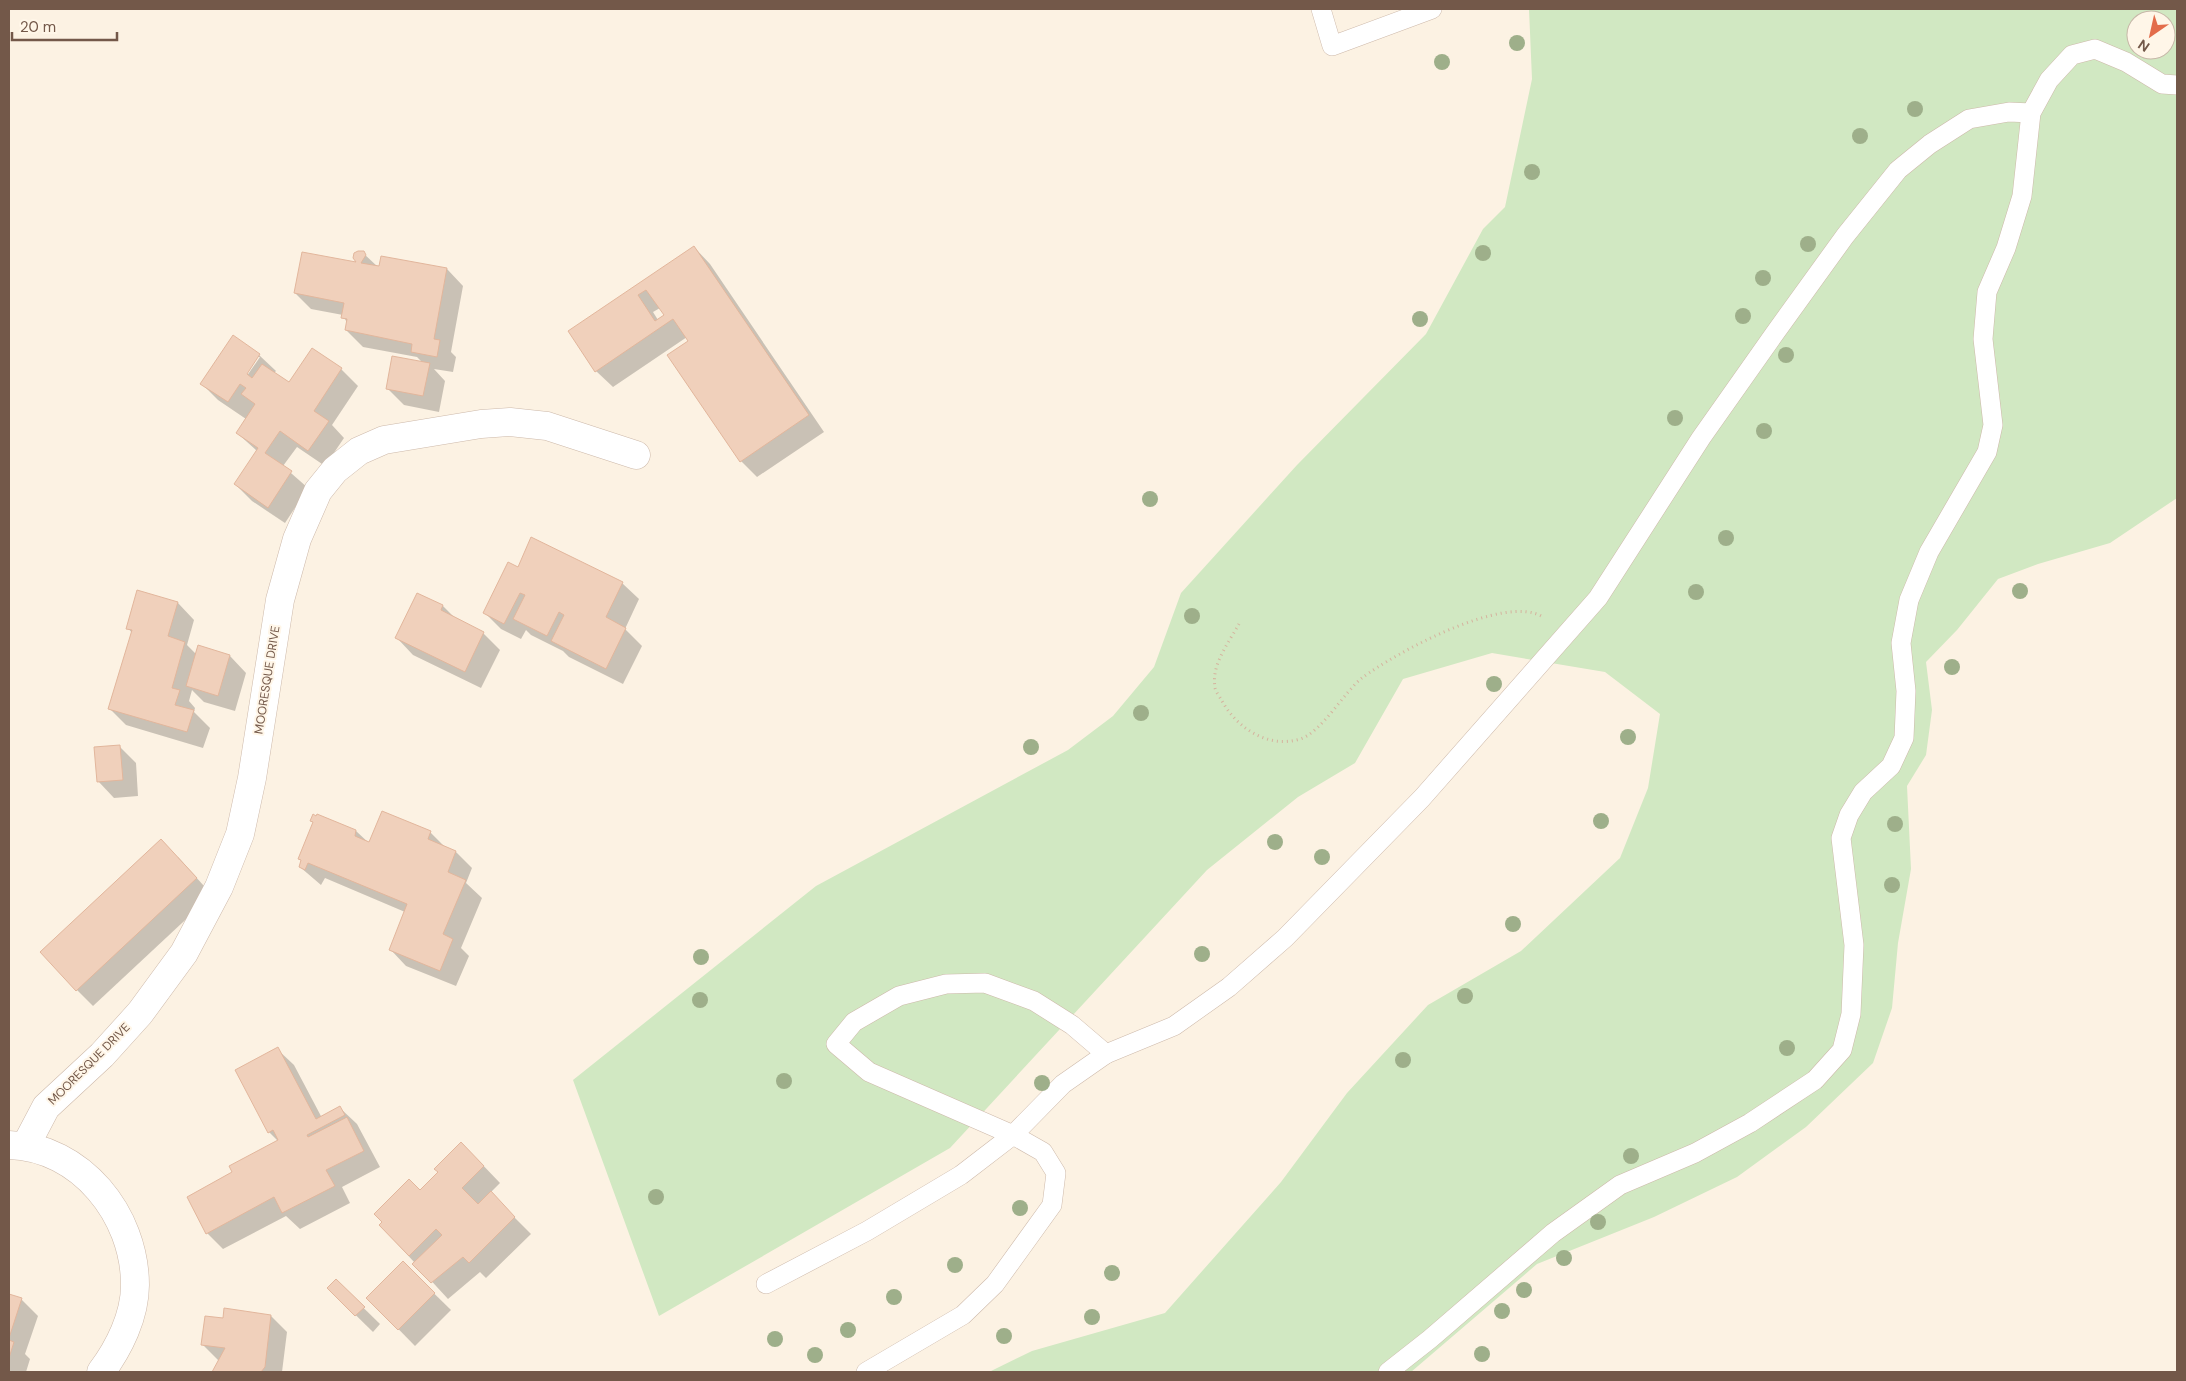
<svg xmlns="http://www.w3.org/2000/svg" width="2186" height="1381" viewBox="0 0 2186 1381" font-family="'DM Sans',sans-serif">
<rect width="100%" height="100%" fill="#fcf2e3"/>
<!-- green -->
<path fill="#d1e8c2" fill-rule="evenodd" d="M1529,9H2177V498L2110,543L2038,564L1998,579L1957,630L1926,662L1932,710L1926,755L1907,786L1911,869L1898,943L1892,1008L1873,1063L1806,1127L1737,1177L1654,1217L1537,1264L1411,1372H989L1032,1351L1165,1313L1281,1182L1347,1093L1428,1005L1521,951L1620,858L1648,788L1660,714L1605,672L1492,653L1403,679L1355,763L1298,797L1207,870L950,1148L659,1316L573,1080L816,886L1068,750L1113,716L1154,667L1181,593L1297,465L1426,334L1483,229L1505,207L1532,79ZM2136,20H2166V50H2136Z"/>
<!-- shadow -->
<g fill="#0003" fill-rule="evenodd">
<path d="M694,247L710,264L824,432L757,477L741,461L687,337L613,387L596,371L570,332ZM660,308L665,315L658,320L653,312Z"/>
<path d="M363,253L378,267L447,269L463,286L451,352L456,357L453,372L434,369L445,381L439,412L404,405L387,388L423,363L417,357L363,347L346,330L347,323L343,315L311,309L295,293L358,264Z"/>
<path d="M233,337L259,355L276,371L274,373L289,384L312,350L341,369L358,386L332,425L344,438L325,466L297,447L283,466L308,488L285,523L252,501L235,484L257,451L237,433L246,419L218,400L202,384ZM257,357H260L244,380L242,378Z"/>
<path d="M518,569L622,583L639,599L625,629L642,646L623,684L569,657L563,651L531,635L526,630L521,639L501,629L485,613Z"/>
<path d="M138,592L178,603L194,620L187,645L197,655L230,656L246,673L235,711L204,702L192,690L189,701L195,708L194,712L210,728L203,748L126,725L110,709L132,633L128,628Z"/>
<path d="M418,594L443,606L456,619L483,633L500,650L481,688L413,655L397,638Z"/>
<path d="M120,747L136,763L138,796L114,798L98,781Z"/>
<path d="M383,813L431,833L446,848L456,852L472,868L466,883L482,898L461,948L469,956L456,986L406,966L390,949L405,912L325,878L321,885L300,867L302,861L299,858L314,823L311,821L356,831L370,844Z"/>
<path d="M178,857L212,895L93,1006L77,990Z"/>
<path d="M277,1049L294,1065L322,1118L340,1108L357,1124L380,1167L342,1187L350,1203L300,1229L286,1216L223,1249L207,1233L234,1173L278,1141L269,1132L236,1070Z"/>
<path d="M478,1160L500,1183L490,1193L531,1234L486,1278L480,1272L448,1299L380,1225L420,1191Z"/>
<path d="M403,1263L451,1310L415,1346L368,1298Z"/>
<path d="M336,1281L380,1324L373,1332L328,1288Z"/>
<path d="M9,1295L22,1300L38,1316L25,1354L30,1359L26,1372H9Z"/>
<path d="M271,1316L287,1332L282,1372H213L220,1362L202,1344L224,1320Z"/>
</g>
<!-- building -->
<g fill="#f0d0bb" stroke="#e2b69c" fill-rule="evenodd">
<path d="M694,246L809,415L740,462L667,355L688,341L673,319L595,372L568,331ZM646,290L664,315L655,321L638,295Z"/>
<path d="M358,251H364L366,255L361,263L379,266L381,256L447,268L434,339L440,340L437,357L411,352L412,344L345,330L347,319L341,318L344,303L294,293L302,252L356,262L353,258L354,253Z"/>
<path d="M233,335L260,354L247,374L252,378L262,364L289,382L312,348L342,368L314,411L329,421L308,451L280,431L265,453L292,471L268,508L234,484L258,448L236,433L255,404L241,394L246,388L240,384L228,402L200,384Z"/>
<path d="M392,356L430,363L423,396L386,389Z"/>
<path d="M531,537L623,582L606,617L626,628L606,669L551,641L564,615L559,612L547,636L513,619L525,595L520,593L504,624L483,613L508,562L518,567Z"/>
<path d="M137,590L178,602L168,636L185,642L172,688L180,690L175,705L194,710L187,732L108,709L132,630L126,629Z"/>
<path d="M417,593L443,605L441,610L484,632L465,672L395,638Z"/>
<path d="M198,645L230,655L218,696L186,686Z"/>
<path d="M120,745L123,780L97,782L94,747Z"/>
<path d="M382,811L431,831L428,839L456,851L448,872L466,880L443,934L453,939L440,971L389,950L407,904L308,863L305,870L299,867L301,860L298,859L313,822L310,821L313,814L316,816L317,814L356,830L355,836L369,842Z"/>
<path d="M161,839L197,878L76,991L40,952Z"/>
<path d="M278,1047L316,1119L340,1106L345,1115L307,1135L308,1137L347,1117L364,1151L326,1170L335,1186L282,1213L274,1197L206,1234L187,1197L232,1172L229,1166L278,1140L273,1130L268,1133L235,1070Z"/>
<path d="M461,1142L484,1166L462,1188L478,1204L491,1191L515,1217L469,1263L463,1257L431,1283L412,1264L442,1235L436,1229L409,1256L379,1225L382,1222L374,1214L409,1179L420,1190L438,1172L434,1169Z"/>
<path d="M403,1261L435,1293L398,1330L366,1298Z"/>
<path d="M336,1279L365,1307L355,1316L327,1288Z"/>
<path d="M9,1294L22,1298L9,1338Z"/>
<path d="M224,1308L271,1315L265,1367L261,1372H212L225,1348L201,1345L205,1316L223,1318Z"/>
<path d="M9,1340L14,1342L9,1358Z"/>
</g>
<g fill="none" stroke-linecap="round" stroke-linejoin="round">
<!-- service casing -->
<g stroke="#cdb9aa" stroke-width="20">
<g id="service">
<path d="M1321,9L1332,46L1432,9"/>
<path d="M766,1284L867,1231L961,1175L1013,1135L1063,1084L1106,1054L1174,1026L1229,987L1285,938L1422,798L1598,598L1701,438L1775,333L1845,236L1898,170L1930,144L1969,119L2009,112L2031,113"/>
<path d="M866,1372L963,1315L995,1284L1052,1205L1056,1173L1043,1152L1013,1135L869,1072L836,1044L854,1022L899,996L946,984L985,983L1034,1001L1072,1025L1106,1054"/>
<path d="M1388,1372L1430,1339L1553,1233L1620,1185L1695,1153L1750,1123L1815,1080L1842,1050L1851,1014L1854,945L1841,838L1849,815L1863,792L1891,766L1904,738L1906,691L1901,643L1909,600L1929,552L1987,452L1993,425L1983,339L1987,292L2006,248L2022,196L2031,113L2049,80L2072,55L2095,49L2126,62L2162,84L2177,85"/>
</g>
</g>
<!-- minor casing -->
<g stroke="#cdb9aa" stroke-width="29">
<g id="minor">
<path d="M9,1145C81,1147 135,1215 135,1285C135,1316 119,1348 101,1372"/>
<path d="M26,1145L46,1107L102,1055L140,1013L184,953L219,887L240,834L252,778L280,600L297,539L318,491L335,470L359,451L384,440L481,424L510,422L547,426L636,455"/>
</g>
</g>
<!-- path -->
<path stroke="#d5b39e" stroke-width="3" stroke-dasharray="1 4" stroke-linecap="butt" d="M1239,624C1229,642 1211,665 1215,687C1215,691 1220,697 1222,701C1237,728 1268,749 1300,739C1321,733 1345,691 1362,678C1395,653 1505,593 1543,617"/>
<!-- service -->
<use href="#service" stroke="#fff" stroke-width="19"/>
<!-- minor -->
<use href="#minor" stroke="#fff" stroke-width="28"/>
</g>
<!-- trees -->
<g fill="#9eaf8a">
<circle cx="1517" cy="43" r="8"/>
<circle cx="1442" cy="62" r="8"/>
<circle cx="1915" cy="109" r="8"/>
<circle cx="1860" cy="136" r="8"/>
<circle cx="1532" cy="172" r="8"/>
<circle cx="1808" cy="244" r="8"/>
<circle cx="1483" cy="253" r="8"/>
<circle cx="1763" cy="278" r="8"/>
<circle cx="1743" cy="316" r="8"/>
<circle cx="1420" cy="319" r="8"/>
<circle cx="1786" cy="355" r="8"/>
<circle cx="1675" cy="418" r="8"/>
<circle cx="1764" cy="431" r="8"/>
<circle cx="1150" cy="499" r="8"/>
<circle cx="1726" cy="538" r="8"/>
<circle cx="2020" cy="591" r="8"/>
<circle cx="1696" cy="592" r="8"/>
<circle cx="1192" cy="616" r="8"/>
<circle cx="1952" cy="667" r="8"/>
<circle cx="1494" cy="684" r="8"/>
<circle cx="1141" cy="713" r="8"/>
<circle cx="1628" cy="737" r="8"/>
<circle cx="1031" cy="747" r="8"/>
<circle cx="1601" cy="821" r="8"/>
<circle cx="1895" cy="824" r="8"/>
<circle cx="1275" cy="842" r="8"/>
<circle cx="1322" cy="857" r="8"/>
<circle cx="1892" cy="885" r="8"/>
<circle cx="1513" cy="924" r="8"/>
<circle cx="1202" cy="954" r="8"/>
<circle cx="701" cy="957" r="8"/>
<circle cx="1465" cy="996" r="8"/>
<circle cx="700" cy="1000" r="8"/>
<circle cx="1787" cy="1048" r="8"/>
<circle cx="1403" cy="1060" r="8"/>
<circle cx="784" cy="1081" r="8"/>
<circle cx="1042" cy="1083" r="8"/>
<circle cx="1631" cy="1156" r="8"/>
<circle cx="656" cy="1197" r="8"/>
<circle cx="1020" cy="1208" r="8"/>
<circle cx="1598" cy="1222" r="8"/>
<circle cx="1564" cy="1258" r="8"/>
<circle cx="955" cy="1265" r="8"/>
<circle cx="1112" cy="1273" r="8"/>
<circle cx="1524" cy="1290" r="8"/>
<circle cx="894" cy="1297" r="8"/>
<circle cx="1502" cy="1311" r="8"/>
<circle cx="1092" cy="1317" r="8"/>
<circle cx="848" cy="1330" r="8"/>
<circle cx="1004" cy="1336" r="8"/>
<circle cx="775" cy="1339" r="8"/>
<circle cx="1482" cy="1354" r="8"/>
<circle cx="815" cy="1355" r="8"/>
</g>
<g text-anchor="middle" stroke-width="4" stroke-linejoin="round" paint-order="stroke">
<!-- street labels -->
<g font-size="12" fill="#735849" stroke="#fff6e8">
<text transform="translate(267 680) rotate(-81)" y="4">MOORESQUE DRIVE</text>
<text transform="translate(89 1064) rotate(-45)" y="4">MOORESQUE DRIVE</text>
</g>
</g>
<!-- border -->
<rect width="2186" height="1381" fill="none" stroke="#735849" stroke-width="20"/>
<!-- north arrow -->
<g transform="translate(2151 35) rotate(214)"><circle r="24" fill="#fff6e8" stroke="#c7b7a8"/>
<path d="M0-4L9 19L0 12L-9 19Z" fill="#e36c4a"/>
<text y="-8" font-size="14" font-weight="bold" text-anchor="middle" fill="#735849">N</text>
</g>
<!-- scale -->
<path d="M12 32v8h105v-8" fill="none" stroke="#735849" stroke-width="2.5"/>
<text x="20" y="32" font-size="15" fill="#735849" stroke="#fff6e8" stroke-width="4" paint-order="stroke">20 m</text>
</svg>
